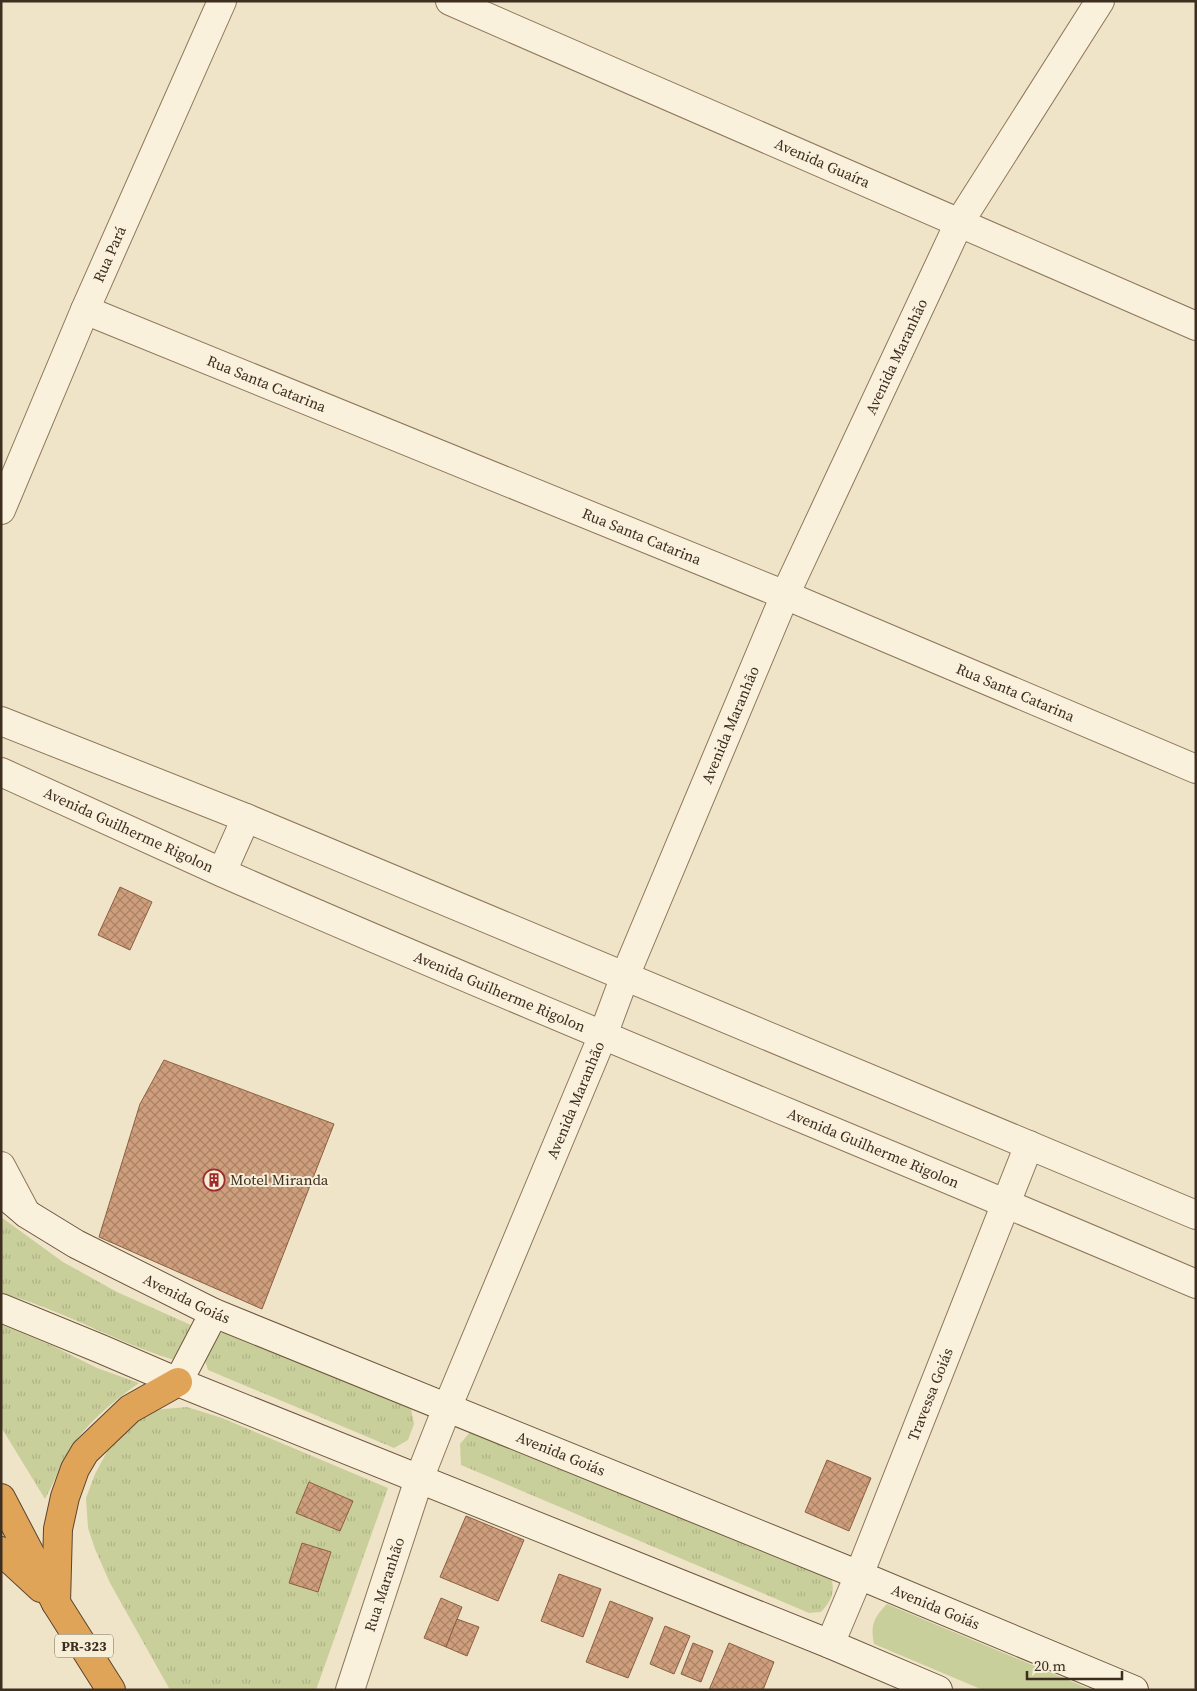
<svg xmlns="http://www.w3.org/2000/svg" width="1197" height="1691" viewBox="0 0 1197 1691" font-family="'Source Serif 4',serif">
<defs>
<pattern id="grass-tufts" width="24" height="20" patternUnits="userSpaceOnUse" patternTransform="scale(1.25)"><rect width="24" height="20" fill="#c9cf9b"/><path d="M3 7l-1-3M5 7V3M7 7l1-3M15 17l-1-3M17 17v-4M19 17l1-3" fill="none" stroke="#aeb285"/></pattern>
<pattern id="building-cross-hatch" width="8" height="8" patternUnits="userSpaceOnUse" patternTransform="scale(1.25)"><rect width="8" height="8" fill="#cf9f7d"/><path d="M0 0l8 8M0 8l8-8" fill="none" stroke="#a98266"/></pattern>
</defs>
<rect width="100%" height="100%" fill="#f0e4c8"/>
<!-- grass -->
<g fill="url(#grass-tufts)">
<path d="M1,1217L63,1262L117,1292L191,1325L189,1344L174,1360C115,1342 61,1309 1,1293Z"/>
<path d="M1,1324L55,1347L97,1368L139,1383C111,1403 85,1424 67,1454C59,1468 53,1485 45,1499L1,1427Z"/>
<path d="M224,1332L411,1409L414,1424L408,1440L394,1448L208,1370L203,1354L210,1338Z"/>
<path d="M187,1407L222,1418L388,1488L316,1690H170L110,1583L95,1549L88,1528L86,1498L95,1474L110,1446L131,1422L153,1410Z"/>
<path d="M482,1427L830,1575C836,1590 832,1600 821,1612L809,1613L461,1465L460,1444L470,1432Z"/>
</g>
<!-- green -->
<path fill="#c9cf9b" d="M887,1604L1092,1690H983L874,1644C870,1625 874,1617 887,1604Z"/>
<!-- building -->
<g fill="url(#building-cross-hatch)" stroke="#8d5f41">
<path d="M120,887L152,902L130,950L98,935Z"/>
<path d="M164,1060L334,1124L262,1309L99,1237L140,1104Z"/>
<path d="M827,1460L871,1478L849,1531L805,1512Z"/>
<path d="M309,1482L353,1501L340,1531L296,1513Z"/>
<path d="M466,1516L524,1540L498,1601L440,1577Z"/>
<path d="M302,1543L331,1552L318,1592L289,1583Z"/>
<path d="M559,1574L601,1589L583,1637L541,1621Z"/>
<path d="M441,1598L462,1607L446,1647L424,1638Z"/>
<path d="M610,1601L653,1618L628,1678L586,1662Z"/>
<path d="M457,1619L479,1627L467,1656L446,1647Z"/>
<path d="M665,1626L690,1636L674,1674L650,1664Z"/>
<path d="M693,1643L713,1651L701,1682L681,1674Z"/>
<path d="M729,1643L774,1662L763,1690H709Z"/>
</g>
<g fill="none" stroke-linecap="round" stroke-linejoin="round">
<!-- street casing -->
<g stroke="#8d765c" stroke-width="30">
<g id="street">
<path id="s1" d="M450,1L1196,326"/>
<path id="s2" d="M85,310L785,595L1196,769"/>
<path id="s3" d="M1,510L85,310L222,1"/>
<path d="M1,721L246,818L1196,1215"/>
<path id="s4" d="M1,772C75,805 148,839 221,872C544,1014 871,1145 1196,1284"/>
<path d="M222,872L246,818"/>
<path d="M1,1166L26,1213"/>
<path id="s5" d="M830,1644L859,1575L1029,1145"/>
<path id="s6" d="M350,1690L419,1479L447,1408L603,1035L625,976L785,595L959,223L1100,1"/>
</g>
</g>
<!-- secondary casing -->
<g stroke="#6f573f" stroke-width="30">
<g id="secondary">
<path id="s7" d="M1,1192L27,1214L76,1244L214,1313L859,1575L1134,1690"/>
<path d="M1,1308L101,1349L178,1382L830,1644L938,1690"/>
<path d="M178,1382L214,1313"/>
</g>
</g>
<!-- highway casing -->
<g stroke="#5b4430" stroke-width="30">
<g id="highway">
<path d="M1,1498L56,1603L111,1690"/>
<path d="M1,1551L41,1588"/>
<path d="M56,1603L58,1529L65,1497L75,1469L85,1452L130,1409L178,1382"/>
</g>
</g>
<!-- street -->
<use href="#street" stroke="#faf1dc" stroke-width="28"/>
<!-- secondary -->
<use href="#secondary" stroke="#faf1dc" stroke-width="28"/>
<!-- highway -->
<use href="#highway" stroke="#e0a458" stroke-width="28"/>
</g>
<!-- icons -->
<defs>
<g id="building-ring" transform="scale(1.125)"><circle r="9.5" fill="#f7eed8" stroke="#9e2a2b" stroke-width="1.5"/><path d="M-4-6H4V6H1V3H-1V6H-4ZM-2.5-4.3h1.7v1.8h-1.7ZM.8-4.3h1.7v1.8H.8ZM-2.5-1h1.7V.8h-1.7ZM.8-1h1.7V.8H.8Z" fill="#9e2a2b"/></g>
</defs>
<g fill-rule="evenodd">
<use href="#building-ring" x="214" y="1180"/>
</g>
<g text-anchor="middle" stroke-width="4" stroke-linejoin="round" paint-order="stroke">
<!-- shield labels -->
<rect fill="#f7eed8" stroke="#756857" stroke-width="1" x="55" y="1634.5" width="58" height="23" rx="4"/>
<g font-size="14" font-weight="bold" fill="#3d2e20">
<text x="84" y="1651">PR-323</text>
</g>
<!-- street labels -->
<g font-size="15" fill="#3d2e20" stroke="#f7eed8">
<text dy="5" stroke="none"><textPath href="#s1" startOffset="406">Avenida Guaíra</textPath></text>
<text dy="5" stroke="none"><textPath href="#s3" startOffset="278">Rua Pará</textPath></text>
<text dy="5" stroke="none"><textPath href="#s6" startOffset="1442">Avenida Maranhão</textPath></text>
<text dy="5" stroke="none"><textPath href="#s2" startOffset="196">Rua Santa Catarina</textPath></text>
<text dy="5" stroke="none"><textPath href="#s2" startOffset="601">Rua Santa Catarina</textPath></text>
<text dy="5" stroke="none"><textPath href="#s2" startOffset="1006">Rua Santa Catarina</textPath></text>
<text dy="5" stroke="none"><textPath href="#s6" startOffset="1038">Avenida Maranhão</textPath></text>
<text dy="5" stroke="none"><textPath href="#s4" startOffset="140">Avenida Guilherme Rigolon</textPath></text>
<text dy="5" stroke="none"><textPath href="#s4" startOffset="545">Avenida Guilherme Rigolon</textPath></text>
<text dy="5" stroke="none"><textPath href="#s6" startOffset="632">Avenida Maranhão</textPath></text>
<text dy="5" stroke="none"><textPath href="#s4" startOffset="950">Avenida Guilherme Rigolon</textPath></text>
<text dy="5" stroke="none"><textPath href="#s7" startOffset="215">Avenida Goiás</textPath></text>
<text dy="5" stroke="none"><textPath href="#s5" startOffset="269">Travessa Goiás</textPath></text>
<text dy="5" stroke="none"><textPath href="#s7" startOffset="620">Avenida Goiás</textPath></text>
<text dy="5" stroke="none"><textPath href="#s6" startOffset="111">Rua Maranhão</textPath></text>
<text dy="5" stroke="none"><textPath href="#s7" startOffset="1025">Avenida Goiás</textPath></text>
</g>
<!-- poi labels -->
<g font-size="15" fill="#3d2e20" stroke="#f7eed8" text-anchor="start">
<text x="230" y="1185">Motel Miranda</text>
</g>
</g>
<!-- border -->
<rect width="1197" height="1691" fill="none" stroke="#3d2e20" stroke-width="5"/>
<!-- scale -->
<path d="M1027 1671v8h95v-8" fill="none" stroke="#3d2e20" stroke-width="2.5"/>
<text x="1034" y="1671" font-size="15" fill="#3d2e20" stroke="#f7eed8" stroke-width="4" paint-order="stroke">20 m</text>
</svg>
